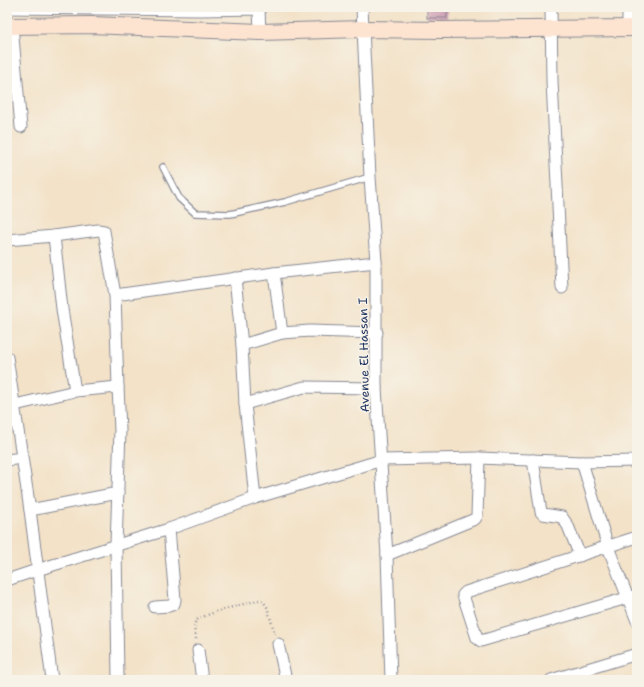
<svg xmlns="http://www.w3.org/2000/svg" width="644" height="687" viewBox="0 0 644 687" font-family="'Shantell Sans',sans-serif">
<defs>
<pattern id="building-hatch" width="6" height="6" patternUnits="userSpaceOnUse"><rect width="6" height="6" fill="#cf97b1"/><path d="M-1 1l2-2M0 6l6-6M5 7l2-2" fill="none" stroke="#a77c93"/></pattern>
</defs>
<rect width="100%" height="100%" fill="#f7f3e8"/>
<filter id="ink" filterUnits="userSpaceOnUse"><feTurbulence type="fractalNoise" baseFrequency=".025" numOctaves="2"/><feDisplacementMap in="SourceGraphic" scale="8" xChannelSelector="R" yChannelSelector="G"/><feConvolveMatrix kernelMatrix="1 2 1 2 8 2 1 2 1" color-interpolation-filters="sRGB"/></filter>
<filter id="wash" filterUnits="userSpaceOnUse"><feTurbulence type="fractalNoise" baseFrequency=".012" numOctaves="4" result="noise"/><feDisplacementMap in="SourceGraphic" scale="16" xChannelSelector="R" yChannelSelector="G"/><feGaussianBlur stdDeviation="0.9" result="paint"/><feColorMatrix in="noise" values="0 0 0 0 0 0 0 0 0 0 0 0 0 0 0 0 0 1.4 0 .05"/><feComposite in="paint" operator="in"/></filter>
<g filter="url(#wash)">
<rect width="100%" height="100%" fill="#f3e2c8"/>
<g id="blocks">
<!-- building -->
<rect fill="url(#building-hatch)" x="427" y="7" width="20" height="11"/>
</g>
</g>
<g filter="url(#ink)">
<use href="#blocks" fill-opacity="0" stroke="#878893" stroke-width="1"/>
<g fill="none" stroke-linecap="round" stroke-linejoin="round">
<!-- service casing -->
<g stroke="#878893" stroke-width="8">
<path id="service" d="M163,167L179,198L195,213L230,214L285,202L370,177"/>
</g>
<!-- minor casing -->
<g stroke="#878893" stroke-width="13">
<g id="minor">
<path d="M362,7L370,177L376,262V388L387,555L391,680"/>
<path d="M551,7L552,81L562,288"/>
<path d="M7,8L201,10L259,9L260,32"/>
<path d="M12,26L21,127"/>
<path d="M628,28V7"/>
<path d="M54,236L98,230L104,231L115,295L118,387L120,430L116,545L118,680"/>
<path d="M7,240L54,236L62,309L75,391"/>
<path d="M274,273L282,333"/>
<path d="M235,278L242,345L245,404L255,498"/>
<path d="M115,295L274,273L376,262"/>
<path d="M242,345L282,333L310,331L377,333"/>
<path d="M7,357L30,510L52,680"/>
<path d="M245,404L304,387L376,388"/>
<path d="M15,405L75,391L118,387"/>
<path d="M7,460L22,458"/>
<path d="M533,460L541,512L543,514L562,517L568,526L580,556"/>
<path d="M582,462L608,547L637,621"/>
<path d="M30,510L118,493"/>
<path d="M637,537L466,592L463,595L477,638L481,641L637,595"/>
<path d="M387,555L475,519L477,516L479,458"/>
<path d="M7,580L37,570L169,529L255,498L382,460L479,458L582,462L637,461"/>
<path d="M155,607L169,606L174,604L175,600L169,529"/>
<path d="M278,644L286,680"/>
<path d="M198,650L202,680"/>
<path d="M551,680L637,654"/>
</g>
</g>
<!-- secondary casing -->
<g stroke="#878893" stroke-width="18">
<path id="secondary" d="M7,26L91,25L260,32L362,29L440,30L637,28"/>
</g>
<!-- path -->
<path stroke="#878893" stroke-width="2.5" stroke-dasharray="1 3" stroke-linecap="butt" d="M196,639C195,634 193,625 196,621C202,614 248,603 259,600L263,601L267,607L275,634"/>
<!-- service -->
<use href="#service" stroke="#fff" stroke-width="5.5"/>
<!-- minor -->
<use href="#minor" stroke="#fff" stroke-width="11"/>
<!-- secondary -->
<use href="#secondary" stroke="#fde4d1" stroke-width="16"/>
</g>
</g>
<g text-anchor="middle" stroke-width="3" stroke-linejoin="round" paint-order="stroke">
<!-- street labels -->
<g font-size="12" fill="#1b2f5e" stroke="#f7f3e8">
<text transform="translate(364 355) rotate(-91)" y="4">Avenue El Hassan I</text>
</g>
</g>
<!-- margin -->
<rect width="644" height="687" fill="none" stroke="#f7f3e8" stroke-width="24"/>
</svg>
